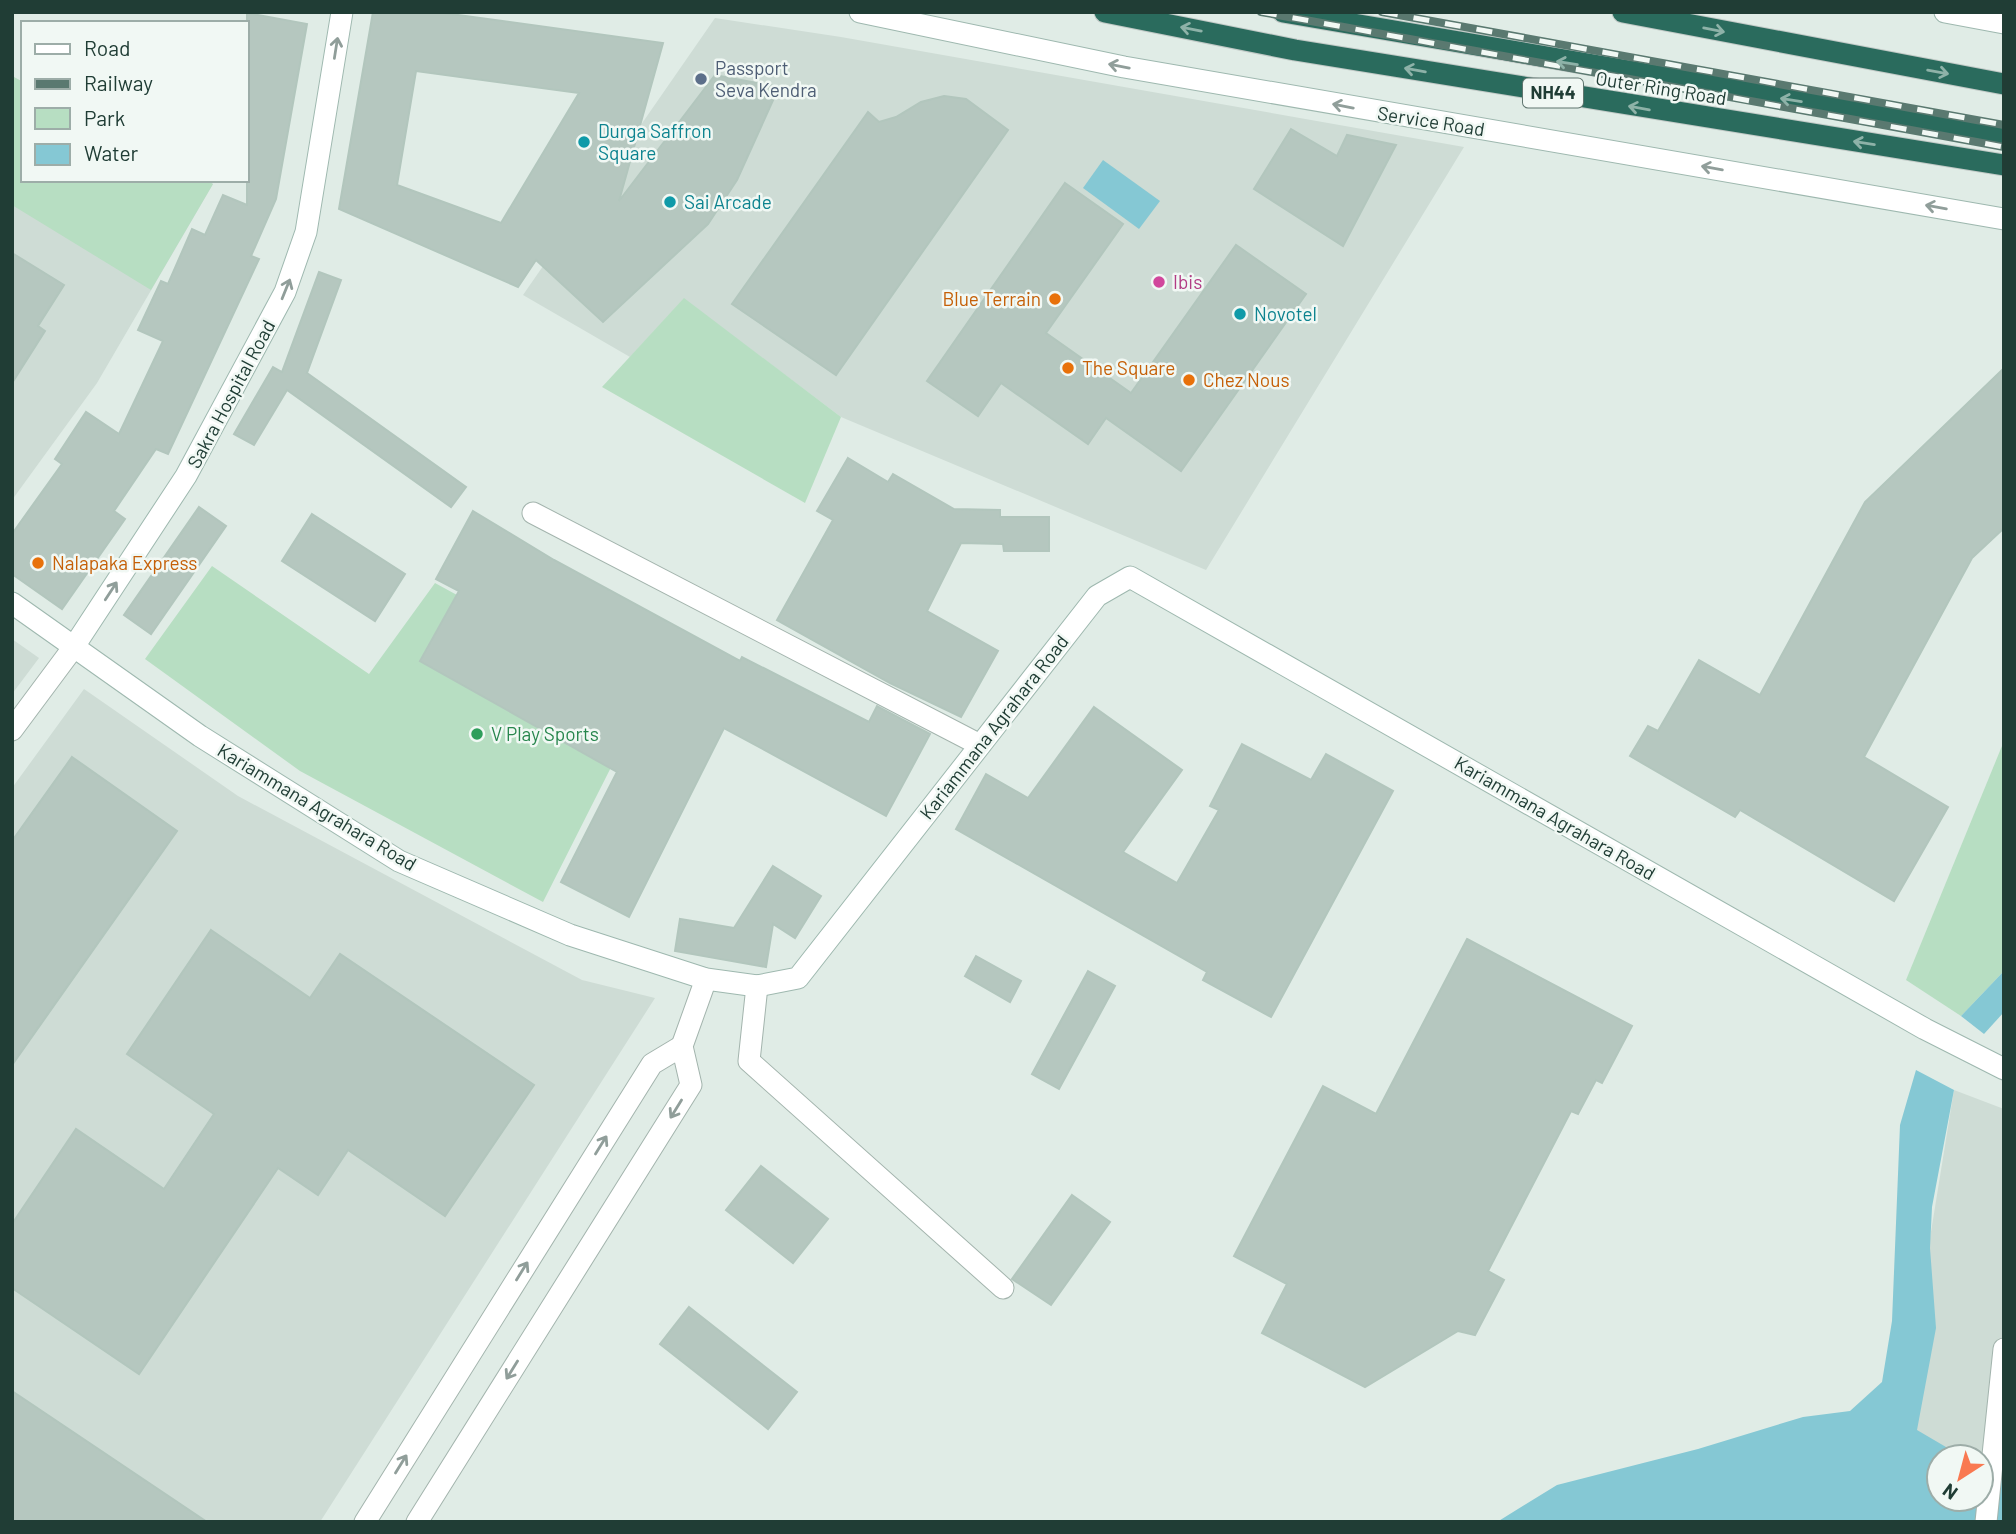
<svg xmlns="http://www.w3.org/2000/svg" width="2016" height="1534" viewBox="0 0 2016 1534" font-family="Barlow,sans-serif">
<rect width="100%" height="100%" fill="#e0ece6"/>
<!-- built -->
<g fill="#cedcd5" fill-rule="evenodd">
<path d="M715,18L841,37L1464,147L1206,570L841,417L684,299L630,357L523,295Z"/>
<path d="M12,76L23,82V180H206L213,184L97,383L12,500Z"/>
<path d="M12,639L39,658L12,694Z"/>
<path d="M84,689L238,796L582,980L655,998L320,1522H12V788Z"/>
<path d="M1954,1090L2004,1109V1522H1884ZM1939,1457H1981V1499H1939Z"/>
</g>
<!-- green -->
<g fill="#b7dec2">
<path d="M12,76L23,82V180H206L213,184L151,290L12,205Z"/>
<path d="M684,298L841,417L805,503L602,387Z"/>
<path d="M212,566L369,674L435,583L646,698L543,902L300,771L145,659Z"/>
<path d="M2004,741V971L1961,1016L1906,980Z"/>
</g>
<!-- water -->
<g fill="#85c8d4">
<path d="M1103,160L1160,201L1139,229L1083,188Z"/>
<path d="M2004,971V1012L1984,1034L1961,1016Z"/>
<path d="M1916,1070L1954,1090L1932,1207L1930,1248L1936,1328L1917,1430L1963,1457H1939V1499H1981V1466L2004,1479V1522H1497L1557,1485L1698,1449L1803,1417L1850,1411L1882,1382L1892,1321L1900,1125Z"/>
</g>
<!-- building -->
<g fill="#b5c7bf" stroke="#b2c6bd" stroke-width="2" fill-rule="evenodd">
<path d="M373,12H436L663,43L619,201L715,75L779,87L737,180L708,224L603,322L536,260L518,287L339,209ZM416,71L579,93L501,223L397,185Z"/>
<path d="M247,13L307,24L276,199L251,256L259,259L168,454L156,449L114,511L125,519L62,609L12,574V534L62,464L55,459L86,412L119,434L163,341L138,330L161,281L168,284L192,229L205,235L223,195L247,205Z"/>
<path d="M944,96L966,99L1008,130L836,375L732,304L868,112L879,122L896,117L921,102Z"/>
<path d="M1291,129L1337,156L1347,135L1396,145L1343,246L1254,189Z"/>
<path d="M1065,183L1123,224L1046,333L1131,393L1236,245L1306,294L1181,471L1106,418L1088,444L1001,383L978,416L927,381Z"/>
<path d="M12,253L64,285L38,326L45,331L12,383Z"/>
<path d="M319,272L341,280L307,373L466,487L451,507L287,390L254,445L234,434L273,367L282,372Z"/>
<path d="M2004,368V528L1972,558L1864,757L1948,807L1894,901L1740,810L1735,817L1630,756L1648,726L1658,731L1699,660L1760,695L1865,502Z"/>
<path d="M848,458L888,482L893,474L954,509L1000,510V517H1049V551H1004L1003,544L961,543L927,611L998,651L961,717L890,683L777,620L833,520L817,511Z"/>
<path d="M199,507L226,526L151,634L124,615Z"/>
<path d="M473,511L554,560L740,661L742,657L869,722L877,706L930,734L886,816L724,728L629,917L561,882L617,772L420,661L459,591L436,579Z"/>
<path d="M312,514L405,574L375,621L282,561Z"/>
<path d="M1094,707L1182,770L1123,852L1177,883L1219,810L1210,806L1242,744L1311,780L1326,754L1393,791L1271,1017L1203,980L1207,972L956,829L986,774L1028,798Z"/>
<path d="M72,757L177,831L12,1065V841Z"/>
<path d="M773,866L821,896L795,938L773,924L766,967L675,951L680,919L734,928Z"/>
<path d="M211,930L310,998L340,954L534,1085L445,1216L348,1150L318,1195L278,1168L139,1374L12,1288V1224L76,1129L164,1189L214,1114L127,1054Z"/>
<path d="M1467,939L1632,1026L1602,1083L1596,1080L1578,1114L1571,1111L1488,1271L1504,1280L1475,1335L1458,1331L1365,1387L1262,1333L1287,1284L1234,1256L1323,1086L1376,1114Z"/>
<path d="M976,956L1021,981L1010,1002L965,976Z"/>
<path d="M1088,971L1115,986L1059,1089L1032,1074Z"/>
<path d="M761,1166L828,1219L793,1263L726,1210Z"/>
<path d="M1072,1195L1110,1222L1051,1305L1012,1279Z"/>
<path d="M689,1307L797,1392L768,1429L660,1344Z"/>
<path d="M12,1391L207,1522H12Z"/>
</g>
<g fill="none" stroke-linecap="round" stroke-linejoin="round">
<!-- street casing -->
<g stroke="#a3b4ad" stroke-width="23">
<g id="street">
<path d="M533,513L980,745"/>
<path d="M12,730L73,648"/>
<path d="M757,986L749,1061L1003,1288"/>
<path d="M365,1522L652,1064L682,1046"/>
<path d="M417,1522L691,1085L682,1046L706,979"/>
<path d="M1986,1522L2004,1349"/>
</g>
</g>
<!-- secondary casing -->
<g stroke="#9eb8af" stroke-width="23">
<g id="secondary">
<path d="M860,12L1124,67L2004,219"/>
<path d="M1945,12L2004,23"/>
<path d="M12,603L200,736L399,861L570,935L706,979L757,986L798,978L1097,596L1130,577L1925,1029L2004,1069"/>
<path d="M73,648L186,476L285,292L306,232L342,12"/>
</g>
</g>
<!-- highway casing -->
<g stroke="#c1c9c6" stroke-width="23">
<g id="highway">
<path d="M1105,12L1295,50L2004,165"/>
<path d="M1283,12L2004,135"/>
<path d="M1623,12L2004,84"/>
</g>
</g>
<!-- street -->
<use href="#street" stroke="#fff" stroke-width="21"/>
<!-- secondary -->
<use href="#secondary" stroke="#fff" stroke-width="21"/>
<!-- highway -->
<use href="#highway" stroke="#2a6b5d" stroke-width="21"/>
<!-- rail casing -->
<g stroke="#5a7970" stroke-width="8">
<g id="rail">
<path d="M1261,12L2004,147"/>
<path d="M1382,12L2004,125"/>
</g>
</g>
<!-- rail -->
<use href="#rail" stroke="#f1f8f4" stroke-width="5" stroke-dasharray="16" stroke-linecap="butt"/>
</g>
<!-- one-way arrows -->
<defs><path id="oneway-shaft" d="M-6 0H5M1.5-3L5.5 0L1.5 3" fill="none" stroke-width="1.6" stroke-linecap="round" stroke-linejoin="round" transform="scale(1.75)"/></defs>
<g stroke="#8eb2a8">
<use href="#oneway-shaft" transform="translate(1191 29) rotate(-169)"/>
<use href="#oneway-shaft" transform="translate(1714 30) rotate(11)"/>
<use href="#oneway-shaft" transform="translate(1567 63) rotate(-171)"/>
<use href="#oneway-shaft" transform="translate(1415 70) rotate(-170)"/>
<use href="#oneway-shaft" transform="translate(1938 72) rotate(10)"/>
<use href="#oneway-shaft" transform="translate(1791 100) rotate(-171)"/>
<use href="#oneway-shaft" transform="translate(1639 108) rotate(-170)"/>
<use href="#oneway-shaft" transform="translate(1864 143) rotate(-171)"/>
</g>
<g stroke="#909e9a">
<use href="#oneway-shaft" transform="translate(336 48) rotate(-81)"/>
<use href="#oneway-shaft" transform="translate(1119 66) rotate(-169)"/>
<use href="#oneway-shaft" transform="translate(1343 106) rotate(-169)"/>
<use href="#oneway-shaft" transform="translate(1712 168) rotate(-170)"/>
<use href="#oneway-shaft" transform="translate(1936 207) rotate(-170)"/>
<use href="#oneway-shaft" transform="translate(286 289) rotate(-68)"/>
<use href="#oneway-shaft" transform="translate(111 591) rotate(-57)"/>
<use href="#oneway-shaft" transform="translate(676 1109) rotate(122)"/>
<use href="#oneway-shaft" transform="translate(601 1145) rotate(-58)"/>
<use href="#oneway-shaft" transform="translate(522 1271) rotate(-58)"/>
<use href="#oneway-shaft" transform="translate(512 1370) rotate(122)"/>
<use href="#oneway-shaft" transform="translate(401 1464) rotate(-58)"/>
</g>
<!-- markers -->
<circle fill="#5c6f8a" stroke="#f1f8f4" stroke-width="2.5" cx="701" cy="79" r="7"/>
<g fill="#0f9aa8" stroke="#f1f8f4" stroke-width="2.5">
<circle cx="584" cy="142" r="7"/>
<circle cx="670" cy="202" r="7"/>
<circle cx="1240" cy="314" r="7"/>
</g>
<circle fill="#d1479c" stroke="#f1f8f4" stroke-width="2.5" cx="1159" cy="282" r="7"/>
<g fill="#e8710a" stroke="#f1f8f4" stroke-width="2.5">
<circle cx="1055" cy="299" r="7"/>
<circle cx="1068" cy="368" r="7"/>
<circle cx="1189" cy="380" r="7"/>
<circle cx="38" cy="563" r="7"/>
</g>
<circle fill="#2e9e5b" stroke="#f1f8f4" stroke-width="2.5" cx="477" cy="734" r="7"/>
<g text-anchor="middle" stroke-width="5" stroke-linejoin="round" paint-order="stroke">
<!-- shield labels -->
<rect fill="#f1f8f4" stroke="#5f756e" stroke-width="2" x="1523" y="78.5" width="60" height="29" rx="5"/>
<g font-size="18" font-weight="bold" fill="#203d35">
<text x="1553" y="99">NH44</text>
</g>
<!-- service labels -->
<g font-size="19" fill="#4e5e75" stroke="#f1f8f4" text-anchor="start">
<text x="715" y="75">Passport<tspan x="715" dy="22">Seva Kendra</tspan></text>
</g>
<!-- street labels -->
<g font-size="19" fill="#203d35" stroke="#f1f8f4">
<text transform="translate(1661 88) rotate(9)" y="7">Outer Ring Road</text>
<text transform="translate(1431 121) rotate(9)" y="7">Service Road</text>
<text transform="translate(231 394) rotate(-62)" y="7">Sakra Hospital Road</text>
<text transform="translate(994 727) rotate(-52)" y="7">Kariammana Agrahara Road</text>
<text transform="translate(317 807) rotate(31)" y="7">Kariammana Agrahara Road</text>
<text transform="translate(1555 818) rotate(30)" y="7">Kariammana Agrahara Road</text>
</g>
<!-- culture labels -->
<g font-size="19" fill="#0d838f" stroke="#f1f8f4" text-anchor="start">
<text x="598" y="138">Durga Saffron<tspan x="598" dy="22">Square</tspan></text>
<text x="684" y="209">Sai Arcade</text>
<text x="1254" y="321">Novotel</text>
</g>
<!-- hotel labels -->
<g font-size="19" fill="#b23c85" stroke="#f1f8f4" text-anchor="start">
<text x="1173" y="289">Ibis</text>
</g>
<!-- food labels -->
<g font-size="19" fill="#c56008" stroke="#f1f8f4" text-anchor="start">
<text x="1041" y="306" text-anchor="end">Blue Terrain</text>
<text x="1082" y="375">The Square</text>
<text x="1203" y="387">Chez Nous</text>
<text x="52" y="570">Nalapaka Express</text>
</g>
<!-- leisure labels -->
<g font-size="19" fill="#27864d" stroke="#f1f8f4" text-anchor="start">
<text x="491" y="741">V Play Sports</text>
</g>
</g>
<!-- border -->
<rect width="2016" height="1534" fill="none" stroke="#203d35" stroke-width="28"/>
<!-- legend -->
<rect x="21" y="21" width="228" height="161" fill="#f1f8f4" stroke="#9dada8" stroke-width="2"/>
<rect x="35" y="44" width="35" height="10" fill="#ffffff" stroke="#9dada8" stroke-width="2"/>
<text x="84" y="56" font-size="21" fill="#203d35">Road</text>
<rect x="35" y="79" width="35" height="10" fill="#5a7970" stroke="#9dada8" stroke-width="2"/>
<text x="84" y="91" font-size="21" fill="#203d35">Railway</text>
<rect x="35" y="108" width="35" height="21" fill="#b7dec2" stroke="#9dada8" stroke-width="2"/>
<text x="84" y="126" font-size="21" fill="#203d35">Park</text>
<rect x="35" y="144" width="35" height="21" fill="#85c8d4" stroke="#9dada8" stroke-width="2"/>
<text x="84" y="161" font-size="21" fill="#203d35">Water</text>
<!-- north arrow -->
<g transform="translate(1960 1478) rotate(216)"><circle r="33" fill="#f1f8f4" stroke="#9dada8" stroke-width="2"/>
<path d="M0-5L12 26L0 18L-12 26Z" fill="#f97951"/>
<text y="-10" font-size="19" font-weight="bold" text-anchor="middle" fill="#203d35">N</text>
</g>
</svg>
